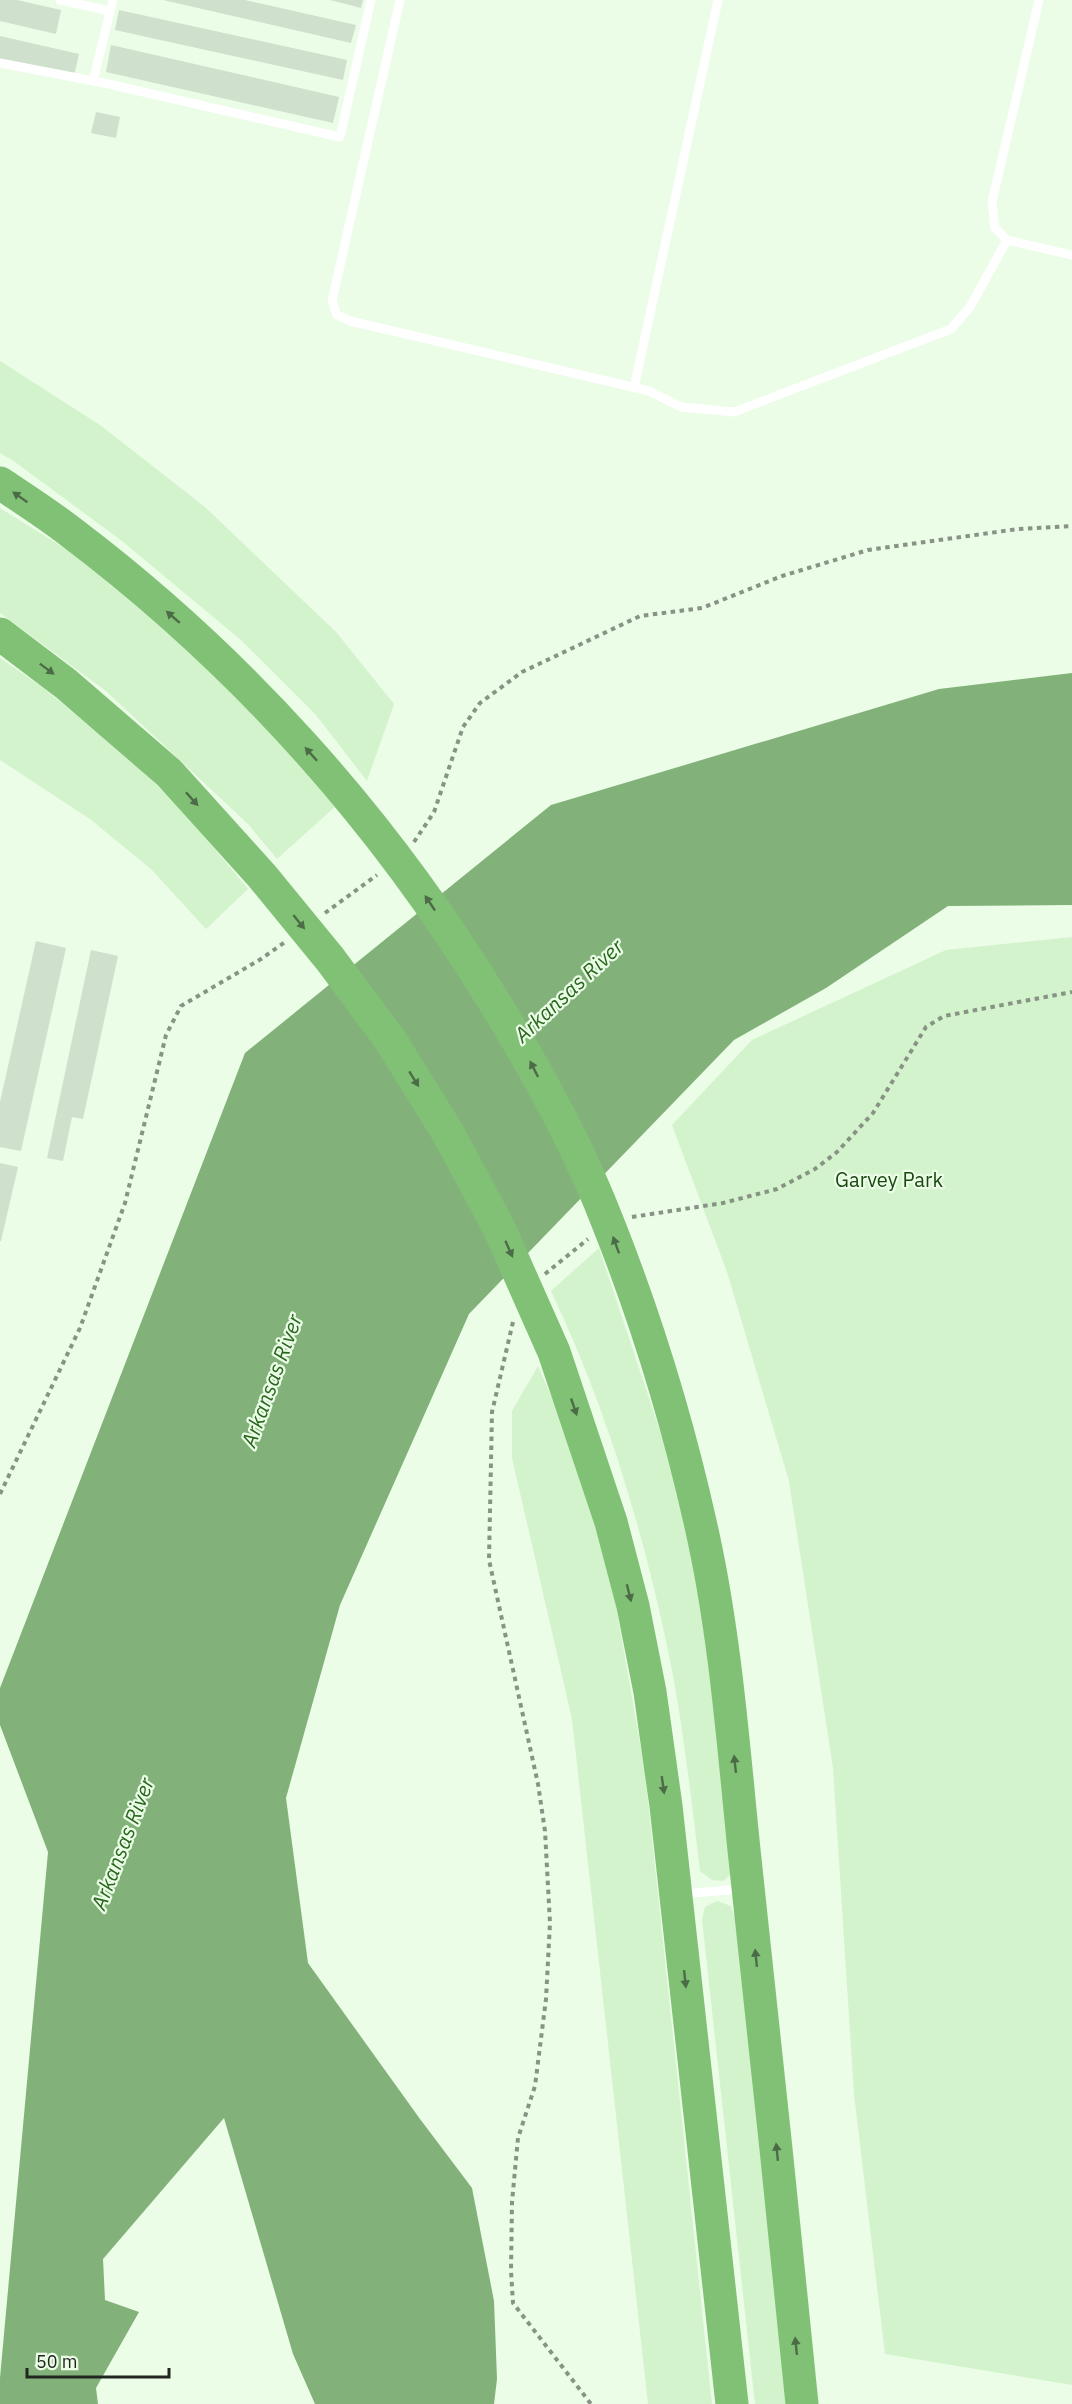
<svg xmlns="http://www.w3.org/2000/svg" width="1072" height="2404" viewBox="0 0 1072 2404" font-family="'IBM Plex Sans',sans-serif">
<rect width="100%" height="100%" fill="#ebfce7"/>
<!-- green -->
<g fill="#d3f3cc">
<path d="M0,361L100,425L205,507L336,632L394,704L367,781L316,715L241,640L122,541L15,462L0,453Z"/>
<path d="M0,508L77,556L180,643L244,703L338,804L277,859L248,824L106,691L0,613Z"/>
<path d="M0,658L42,687L125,755L179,806L248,889L206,929L152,870L90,819L0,760Z"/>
<path d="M1072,937V2385L885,2354L854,2094L833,1768L789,1481L727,1272L672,1125L752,1040L946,950Z"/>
<path d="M599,1248L678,1485L701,1586L733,1862L730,1875L723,1881L712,1880L700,1871C691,1797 683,1723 668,1650C642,1527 605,1404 551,1291Z"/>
<path d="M538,1366L571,1442L597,1531L616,1606L645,1772L712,2404H648L572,1719L512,1458V1411Z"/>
<path d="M717,1901L731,1906L737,1924L790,2404H755L702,1919L705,1907Z"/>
</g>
<!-- water -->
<path fill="#82b27a" d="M1072,673V905L948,906L826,988L734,1040L469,1314L340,1605L286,1798L308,1963L420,2119L472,2188L494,2301L497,2379L494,2404H315L293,2354L224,2118L103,2259L105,2300L139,2312L96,2388L98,2404H0V2378L48,1852L0,1725V1688L245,1053L551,805L939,689Z"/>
<!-- building -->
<g fill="#cfe0cc">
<path d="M0,0H17L61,10L56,34L0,21Z"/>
<path d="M163,0H245L356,25L351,43Z"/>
<path d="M330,0H363L361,8Z"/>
<path d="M119,10L347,60L343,80L115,30Z"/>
<path d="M0,36L79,54L74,76L0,59Z"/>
<path d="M111,45L339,97L333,123L106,72Z"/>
<path d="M96,112L120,117L116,138L91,133Z"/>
<path d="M36,941L66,948L21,1151L0,1147V1102Z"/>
<path d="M91,950L118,956L83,1119L72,1117L63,1161L47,1158Z"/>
<path d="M0,1163L18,1167L1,1241H0Z"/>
</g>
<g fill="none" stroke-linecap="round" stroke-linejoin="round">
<!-- path -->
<g stroke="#889385" stroke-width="4" stroke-dasharray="4.5 4.5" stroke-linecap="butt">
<path d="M414,842L434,812L463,727L480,703L522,672L640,616L702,608L782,576L868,550L1018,529L1072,526"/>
<path d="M325,913L377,875"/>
<path d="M632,1217L723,1203L777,1189L815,1169L837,1152L873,1113L926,1027L944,1016L1072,992"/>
<path d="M545,1274L588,1239"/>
<path d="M513,1322L492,1412L489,1560L538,1784L545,1831L550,1923L546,1999L535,2086L518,2138L512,2202L511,2271L513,2303L591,2404"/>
<path d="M0,1494L80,1328L125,1203L166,1035L181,1006L261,959L285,942"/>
</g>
<!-- lane -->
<g stroke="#fff" stroke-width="9">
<path d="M60,0L110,11"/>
<path d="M400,0L332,301L337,315L350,321L649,391L681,407L734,412L951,329L970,307L1007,240"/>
<path d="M1039,0L992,202L995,228L1007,240L1072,255"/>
<path d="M0,63L104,83L340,137L371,0"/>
<path d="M93,81L113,0"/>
<path d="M634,388L718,0"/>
<path d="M681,1894L742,1889"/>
</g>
<!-- highway -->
<g stroke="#81c176" stroke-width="33">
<path d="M0,483C24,499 49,515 72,533C241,661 383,820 493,1000C537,1071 578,1145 608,1223C647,1321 678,1423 701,1526C725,1632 733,1742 744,1850C765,2035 783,2219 802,2404"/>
<path d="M0,634L66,684L169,773L262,876L330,959L391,1041L448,1133L499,1228L554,1352L611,1522L633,1606L650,1692L666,1806L732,2404"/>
</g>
</g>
<!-- one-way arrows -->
<defs><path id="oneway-solid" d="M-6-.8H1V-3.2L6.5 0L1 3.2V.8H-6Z" transform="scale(1.5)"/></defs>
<g fill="#4c6c47">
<use href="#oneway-solid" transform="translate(20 497) rotate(-145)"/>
<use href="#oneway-solid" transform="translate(173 617) rotate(-139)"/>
<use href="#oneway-solid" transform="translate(47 669) rotate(37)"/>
<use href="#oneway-solid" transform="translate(311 754) rotate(-132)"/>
<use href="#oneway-solid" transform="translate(192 799) rotate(48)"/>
<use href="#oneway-solid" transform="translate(430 903) rotate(-124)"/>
<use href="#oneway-solid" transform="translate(299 922) rotate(51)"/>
<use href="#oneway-solid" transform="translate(534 1069) rotate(-117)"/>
<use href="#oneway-solid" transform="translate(414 1079) rotate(58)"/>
<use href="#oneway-solid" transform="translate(616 1245) rotate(-110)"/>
<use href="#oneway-solid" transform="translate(509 1249) rotate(66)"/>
<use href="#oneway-solid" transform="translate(574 1407) rotate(71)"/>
<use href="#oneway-solid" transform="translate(629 1593) rotate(76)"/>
<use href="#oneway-solid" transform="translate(735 1764) rotate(-96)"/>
<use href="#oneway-solid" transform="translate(663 1785) rotate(82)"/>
<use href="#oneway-solid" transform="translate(756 1958) rotate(-96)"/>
<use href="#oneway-solid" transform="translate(685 1979) rotate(84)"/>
<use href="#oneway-solid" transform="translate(777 2152) rotate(-96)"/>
<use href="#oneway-solid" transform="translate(796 2346) rotate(-96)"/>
</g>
<g text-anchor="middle" stroke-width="4.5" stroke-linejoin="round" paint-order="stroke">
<!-- park labels -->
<g font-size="20" fill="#194810" stroke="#ebfce7">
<text x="889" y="1187">Garvey Park</text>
</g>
<!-- water labels -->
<g font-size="21" font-style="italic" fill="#29671d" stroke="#ebfce7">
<text transform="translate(569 991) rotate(-43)" y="7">Arkansas River</text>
<text transform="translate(272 1381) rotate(-70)" y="7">Arkansas River</text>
<text transform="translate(123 1844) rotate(-69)" y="7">Arkansas River</text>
</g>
</g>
<!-- scale -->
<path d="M27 2368v9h142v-9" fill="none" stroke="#212720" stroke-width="3"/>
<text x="36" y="2368" font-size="18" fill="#212720" stroke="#ebfce7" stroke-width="4.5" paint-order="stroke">50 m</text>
</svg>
